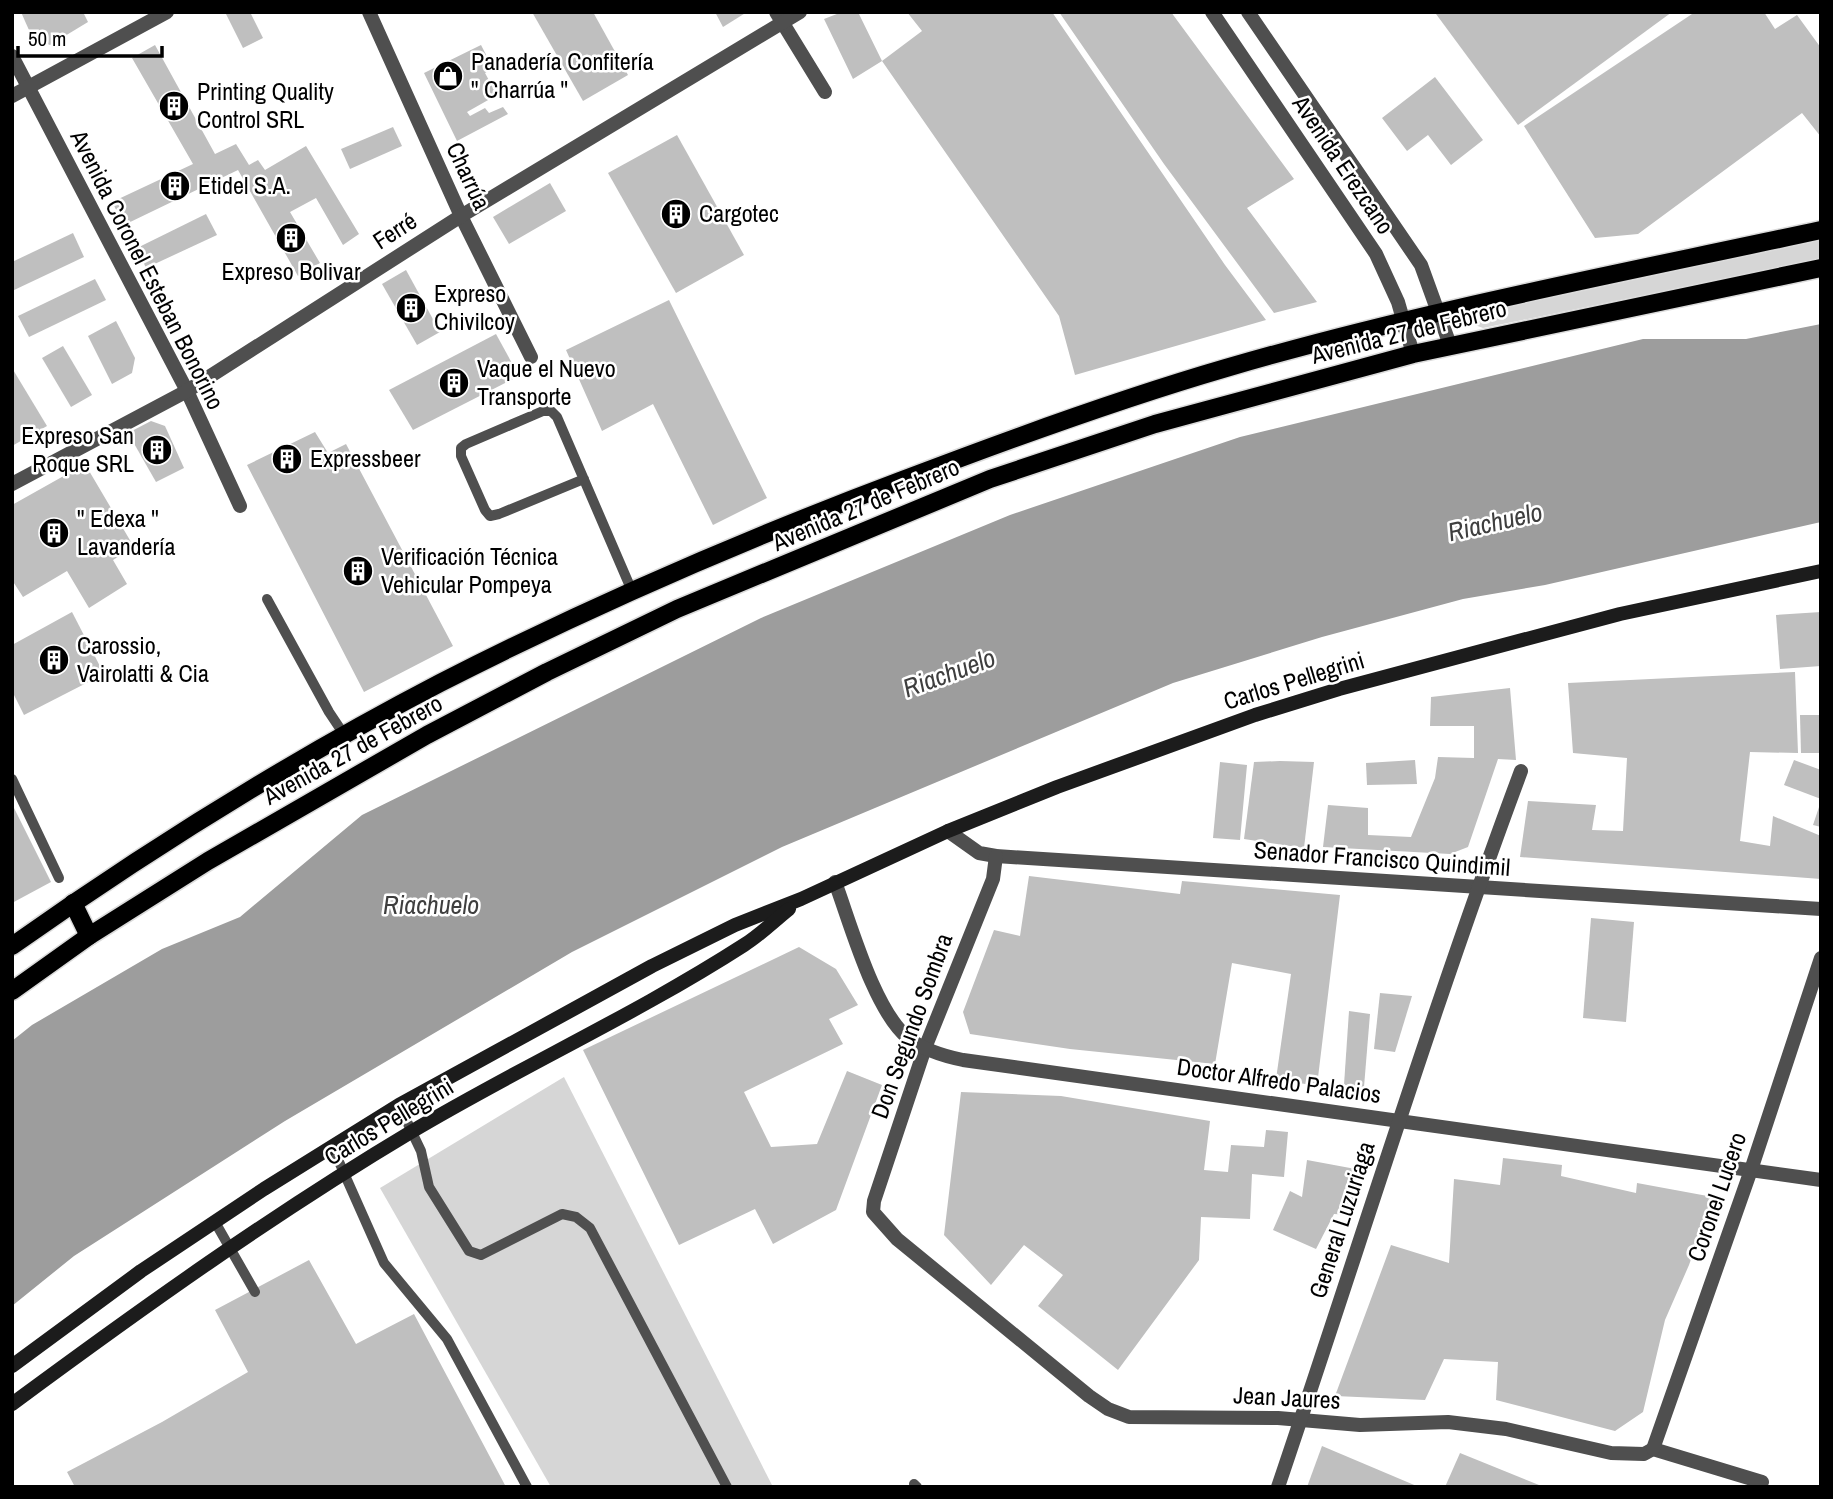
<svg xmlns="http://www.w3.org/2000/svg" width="1833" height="1499" viewBox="0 0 1833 1499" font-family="'Archivo Narrow',sans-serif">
<rect width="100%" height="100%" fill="#fff"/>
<!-- green -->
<g fill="#d6d6d6">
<path d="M1821,240V259L1483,328L1475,325L1474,319L1478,313Z"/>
<path d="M564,1077L773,1487H551L380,1188Z"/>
</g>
<!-- water -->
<path fill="#9d9d9d" d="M1821,324V522L1545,585L1463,599L1322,637L1173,683L782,847L572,952L285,1121L74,1256L12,1306V1041L32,1025L162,949L240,917L362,815L761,618L1010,515L1240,437L1643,339H1746Z"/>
<!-- building -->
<g fill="#bfbfbf">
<path d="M21,12H83L88,22L50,45L32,37Z"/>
<path d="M225,12H250L263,38L243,48Z"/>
<path d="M532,12H593L628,75L583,101Z"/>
<path d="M715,12H747L723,27Z"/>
<path d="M842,12H858L882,61L922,31L907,12H1052L1225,265L1266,320L1075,375L1059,316L882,61L853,79L824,19Z"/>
<path d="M1059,12H1171L1294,179L1247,208L1317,302L1274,313L1164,164Z"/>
<path d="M1439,12H1672L1518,125L1436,14Z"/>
<path d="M1695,12H1764L1775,29L1797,15L1821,48V137L1802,113L1638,234L1595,238L1524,126Z"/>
<path d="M155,45L215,154L236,144L249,165L258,160L265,170L306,146L359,234L343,245L316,198L290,212L320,263L298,276L238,170L124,225L112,202L193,164L132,58Z"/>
<path d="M481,45L493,68L485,73L497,95L467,112L470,116L485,108L489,113L503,107L508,114L457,141L424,73Z"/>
<path d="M1435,77L1483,140L1451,165L1428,135L1407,151L1382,118Z"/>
<path d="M393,127L402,146L350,169L341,149Z"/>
<path d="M677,135L744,255L676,293L608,173Z"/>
<path d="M550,183L566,211L509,244L493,217Z"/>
<path d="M206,214L217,235L146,268L137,248Z"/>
<path d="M73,233L84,257L12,291V262Z"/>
<path d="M406,270L440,332L417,345L382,284Z"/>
<path d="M95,279L106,300L29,337L18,316Z"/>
<path d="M669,300L767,498L713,525L653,404L602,431L566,350Z"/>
<path d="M116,321L135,358L132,373L112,384L88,336Z"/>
<path d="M496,334L519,376L413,430L389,390Z"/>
<path d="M63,346L92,395L71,407L42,358Z"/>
<path d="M12,368L47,426L12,446Z"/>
<path d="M151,421L165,426L184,468L156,482L128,433Z"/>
<path d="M315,432L328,453L346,444L453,646L364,692L247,465Z"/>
<path d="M85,464L134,547L113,560L127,584L89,608L67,571L23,597L12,580V505Z"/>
<path d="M72,612L104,674L24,715L12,691V645Z"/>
<path d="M1821,612V666L1780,669L1776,615Z"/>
<path d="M1795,672L1798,753L1750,752L1740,841L1770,846L1773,816L1821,836V879L1520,857L1528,801L1596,805L1592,830L1623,831L1627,758L1573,753L1568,683Z"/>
<path d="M1510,688L1516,760L1498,759L1468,847L1450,854L1323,847L1328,805L1368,808V835L1411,837L1435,778L1438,757L1474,758V726H1430L1431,697Z"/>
<path d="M1800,715H1821V753H1801Z"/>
<path d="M1415,760L1417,784L1367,785L1366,763Z"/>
<path d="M1794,760L1821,770V799L1784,785Z"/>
<path d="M1280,761L1314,762L1304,848L1244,839L1254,762Z"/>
<path d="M1220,762L1247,765L1240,840L1213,838Z"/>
<path d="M12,804L51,882L12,903Z"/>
<path d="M1820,804H1821V827L1813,825Z"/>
<path d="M1029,876L1180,894L1182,881L1340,895L1317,1086L1276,1079L1291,974L1232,963L1215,1064L1070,1049L970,1034L963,1012L994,930L1020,936Z"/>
<path d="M1591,918L1634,922L1626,1022L1583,1018Z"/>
<path d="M799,947L836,969L858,1005L829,1019L843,1044L744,1092L771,1147L817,1144L847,1071L882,1085L836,1210L773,1244L755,1209L679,1245L583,1050Z"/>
<path d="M1380,993L1412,996L1395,1052L1374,1049Z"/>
<path d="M1349,1011L1370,1014L1364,1087L1344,1085Z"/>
<path d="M961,1092L1061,1096L1210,1121L1204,1170L1228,1172L1231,1145L1264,1147L1266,1130L1288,1132L1284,1177L1252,1174L1250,1219L1201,1217L1199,1260L1118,1370L1038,1306L1063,1275L1024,1245L991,1285L944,1235Z"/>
<path d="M1503,1158L1562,1165L1561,1176L1636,1193L1637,1183L1713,1197L1689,1265L1665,1320L1643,1412L1615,1431L1496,1400L1498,1362L1444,1359L1425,1400L1335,1396L1391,1245L1449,1263L1454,1179L1500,1185Z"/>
<path d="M1307,1160L1361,1170L1352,1215L1334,1214L1316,1249L1273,1230L1290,1191L1302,1197Z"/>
<path d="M309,1260L356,1344L414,1314L506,1487H75L67,1472L162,1422L248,1372L215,1310Z"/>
<path d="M1322,1446L1419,1487H1307Z"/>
<path d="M1460,1453L1544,1487H1445Z"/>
</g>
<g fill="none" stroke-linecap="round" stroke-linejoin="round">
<!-- primary casing -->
<g stroke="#dbdbdb" stroke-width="21">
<g id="primary">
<path d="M73,903L89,936"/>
<path d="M12,946C148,850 292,760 440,683C589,607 743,540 900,481C1007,440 1116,400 1226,368C1421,311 1622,273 1821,230"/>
<path d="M12,991L89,936L208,861L427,735L547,672L677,609L990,479L1155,424L1413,354L1821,268"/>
</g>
</g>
<!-- service -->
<g stroke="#4f4f4f" stroke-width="10">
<path d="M584,479L499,514L490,516L485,510L461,456V448L466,444L543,411H551L557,417L632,591"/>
<path d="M267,599L329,712L345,736"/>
<path d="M12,779L59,878"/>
<path d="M399,1105L421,1151L429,1187L469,1251L481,1255L562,1214L576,1217L590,1228L727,1487"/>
<path d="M332,1146L384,1263L447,1339L527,1487"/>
<path d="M215,1222L255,1292"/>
<path d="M914,1484L917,1487"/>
</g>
<!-- minor -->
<g stroke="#4f4f4f" stroke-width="14">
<path d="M369,12L461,216L531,357"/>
<path d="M776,12L825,92"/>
<path d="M12,56L187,391L240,506"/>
<path d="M12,96L167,12"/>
<path d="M12,484L187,391L461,216L800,12"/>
<path d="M948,831L979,853L996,856L1821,909"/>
<path d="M996,856L993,879L925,1048L874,1201L873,1212L897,1239L1089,1396L1108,1409L1129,1417L1278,1418L1360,1425L1448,1422L1506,1429L1611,1453L1644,1454L1653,1449L1762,1482"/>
<path d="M835,882C851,925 874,1010 908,1038C924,1050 943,1056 963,1060L1821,1180"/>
<path d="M1653,1449L1751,1170L1821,958"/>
<path d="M1278,1487C1359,1248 1433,1007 1521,771"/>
</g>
<!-- tertiary -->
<g stroke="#4f4f4f" stroke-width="14">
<path d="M1212,12L1376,254L1398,302L1413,354"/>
<path d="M1248,12L1421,265L1450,345"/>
</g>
<!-- secondary -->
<g stroke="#1c1c1c" stroke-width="14">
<path d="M12,1366L141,1271L264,1189L399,1105L652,966L735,925L801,899L948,831L1057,787L1255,715L1339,689L1620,614L1821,571"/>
<path d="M12,1404C142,1308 272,1215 411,1132C520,1067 637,1014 744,945C760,935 774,921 789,909"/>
</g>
<!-- primary -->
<use href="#primary" stroke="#000" stroke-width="18"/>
</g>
<!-- icons -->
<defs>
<g id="shop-disc" transform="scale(1.575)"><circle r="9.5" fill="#000" stroke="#fff"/><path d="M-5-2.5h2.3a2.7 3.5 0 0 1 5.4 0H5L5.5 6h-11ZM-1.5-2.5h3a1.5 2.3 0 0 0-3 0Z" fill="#fff"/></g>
<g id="building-disc" transform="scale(1.575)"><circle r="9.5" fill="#000" stroke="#fff"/><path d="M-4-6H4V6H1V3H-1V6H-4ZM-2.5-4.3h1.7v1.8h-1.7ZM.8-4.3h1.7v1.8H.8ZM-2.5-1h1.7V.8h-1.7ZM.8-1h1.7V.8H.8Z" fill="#fff"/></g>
</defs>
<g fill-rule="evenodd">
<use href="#shop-disc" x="448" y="76"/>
<use href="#building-disc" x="174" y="106"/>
<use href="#building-disc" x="175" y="186"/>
<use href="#building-disc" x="676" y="214"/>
<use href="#building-disc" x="291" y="238"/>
<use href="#building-disc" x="411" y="308"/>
<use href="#building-disc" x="454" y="383"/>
<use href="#building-disc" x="157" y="450"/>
<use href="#building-disc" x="287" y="459"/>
<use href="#building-disc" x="54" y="533"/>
<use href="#building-disc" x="358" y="571"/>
<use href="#building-disc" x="54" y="660"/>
</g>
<g text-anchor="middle" stroke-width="5" stroke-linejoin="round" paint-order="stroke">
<!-- poi labels -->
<g font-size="24" fill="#000" stroke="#fff" text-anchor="start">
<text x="471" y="70">Panadería Confitería<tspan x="471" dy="28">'' Charrúa ''</tspan></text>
<text x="197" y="100">Printing Quality<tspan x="197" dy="28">Control SRL</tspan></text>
<text x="198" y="194">Etidel S.A.</text>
<text x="699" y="222">Cargotec</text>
<text x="291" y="280" text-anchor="middle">Expreso Bolivar</text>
<text x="434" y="302">Expreso<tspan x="434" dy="28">Chivilcoy</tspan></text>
<text x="477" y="377">Vaque el Nuevo<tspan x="477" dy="28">Transporte</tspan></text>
<text x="134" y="444" text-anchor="end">Expreso San<tspan x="134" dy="28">Roque SRL</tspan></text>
<text x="310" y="467">Expressbeer</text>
<text x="77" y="527">'' Edexa ''<tspan x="77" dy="28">Lavandería</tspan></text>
<text x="381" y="565">Verificación Técnica<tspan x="381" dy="28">Vehicular Pompeya</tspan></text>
<text x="77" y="654">Carossio,<tspan x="77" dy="28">Vairolatti &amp; Cia</tspan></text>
</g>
<!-- street labels -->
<g font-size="24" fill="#000" stroke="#fff">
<text transform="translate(1343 165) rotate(56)" y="8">Avenida Erezcano</text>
<text transform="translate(468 176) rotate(65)" y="8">Charrúa</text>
<text transform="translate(395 231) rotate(-33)" y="8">Ferré</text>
<text transform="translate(147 270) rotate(63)" y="8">Avenida Coronel Esteban Bonorino</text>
<text transform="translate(1409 332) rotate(-14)" y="8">Avenida 27 de Febrero</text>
<text transform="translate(866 505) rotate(-23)" y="8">Avenida 27 de Febrero</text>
<text transform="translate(1294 681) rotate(-17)" y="8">Carlos Pellegrini</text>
<text transform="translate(353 750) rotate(-29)" y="8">Avenida 27 de Febrero</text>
<text transform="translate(1382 859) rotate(4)" y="8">Senador Francisco Quindimil</text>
<text transform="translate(912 1026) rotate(-70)" y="8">Don Segundo Sombra</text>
<text transform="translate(1279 1081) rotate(8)" y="8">Doctor Alfredo Palacios</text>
<text transform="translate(389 1122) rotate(-31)" y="8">Carlos Pellegrini</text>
<text transform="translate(1717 1197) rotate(-71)" y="8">Coronel Lucero</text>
<text transform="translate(1342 1220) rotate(-72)" y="8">General Luzuriaga</text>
<text transform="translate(1287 1398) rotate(3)" y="8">Jean Jaures</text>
</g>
<!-- water labels -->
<g font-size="26" font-style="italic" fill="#3e3e3e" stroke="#fff">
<text transform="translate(1495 522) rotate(-13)" y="9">Riachuelo</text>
<text transform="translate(949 673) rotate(-20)" y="9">Riachuelo</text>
<text x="431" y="914">Riachuelo</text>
</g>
</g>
<!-- border -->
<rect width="1833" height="1499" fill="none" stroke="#000000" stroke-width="28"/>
<!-- scale -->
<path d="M18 46v10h144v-10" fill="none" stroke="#000000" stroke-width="3.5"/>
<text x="28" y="46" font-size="21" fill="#000000" stroke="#ffffff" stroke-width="5" paint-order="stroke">50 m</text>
</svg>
